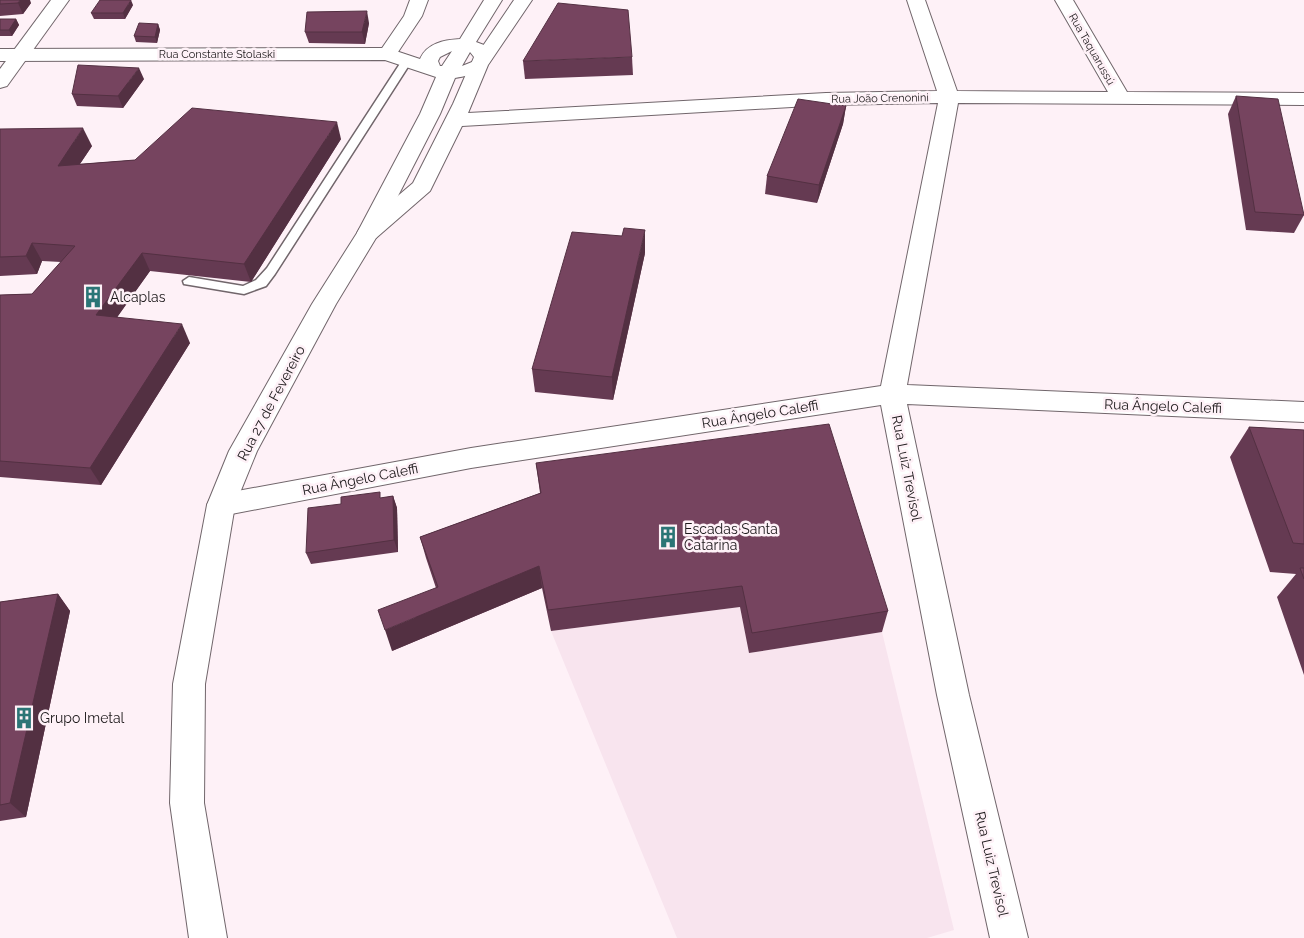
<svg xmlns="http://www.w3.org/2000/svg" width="1304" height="938" viewBox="0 0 1304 938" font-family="Raleway,sans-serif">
<rect width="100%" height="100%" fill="#fef1f7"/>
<!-- built -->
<path fill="#f8e4ee" d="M740,607L749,653L882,632L954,930L927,938H677L551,631Z"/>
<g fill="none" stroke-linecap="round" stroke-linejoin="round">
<!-- lane casing -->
<g stroke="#71666b" stroke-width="3">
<path id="lane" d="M408,56L413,59L275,274L266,286L244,294L184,284L183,281L189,277L243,286L256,280L267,268L403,59Z"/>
</g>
<!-- street casing -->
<g stroke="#71666b" stroke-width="2">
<g id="street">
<path d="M51,0H69L7,86L0,88V69Z"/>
<path d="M410,0H428L422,16L394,58L387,60L380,58L378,54L404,16Z"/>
<path d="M514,0H532L488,65L468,113L826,93L937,91L907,0H925L957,91L1108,92L1055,0H1073L1127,92L1304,93V105L958,103L907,385L1304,402V422L907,404L969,695L1028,938H990L937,695L881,405L471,468L221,516L211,513L207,505L211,497L221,494L471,448L881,386L938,103L826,105L462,126L430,191L376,238L368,240L360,238L357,233L360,228L413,183L453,104L470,65Z"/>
</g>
</g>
<!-- secondary casing -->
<g stroke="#71666b" stroke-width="2">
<path id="secondary" d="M484,0H502L476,42L484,45L493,56C483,75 475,74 455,78L440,114L379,233L336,304L257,451L235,505L205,684L204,803L227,938H189L170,803L173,684L207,505L229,451L312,304L357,233L420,114L436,77L385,60L0,61V49L387,48L420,59C427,43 444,40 460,39ZM452,51L442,66H440L438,61L440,57ZM470,52L474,57L472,62L462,66Z"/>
</g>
<!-- lane -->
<use href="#lane" fill="#fff" fill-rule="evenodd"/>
<!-- street -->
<use href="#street" fill="#fff" fill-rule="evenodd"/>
<!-- secondary -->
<use href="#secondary" fill="#fff" fill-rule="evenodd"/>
</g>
<!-- wall -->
<g fill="#653a52">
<path d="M0,0L31,3L23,14L0,16Z"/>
<path d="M133,5L125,19H94L91,13Z"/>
<path d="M0,19H16L19,25L12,36H0Z"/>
<path d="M369,23L365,44L309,43L305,32Z"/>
<path d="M158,24L160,30L157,43L136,42L134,36Z"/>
<path d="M632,57L633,75L525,79L523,61Z"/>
<path d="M144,79L123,108L77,106L72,94Z"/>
<path d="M1236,96L1304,215L1294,233L1246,230L1228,114Z"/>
<path d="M846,106L843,124L817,203L765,194L767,176Z"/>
<path d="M0,129L92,146L80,164L135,160L341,139L251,282L150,271L117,317L190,343L101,485L0,477V295L32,294L61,262L42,261L37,274L0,276Z"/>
<path d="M645,253L613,400L535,392L532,369Z"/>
<path d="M1249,427L1304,430V675L1277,597L1296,574L1270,572L1230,457Z"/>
<path d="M536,463L888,611L882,632L749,653L740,607L551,631L542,588L392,651L436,588L426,558L420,537L540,493Z"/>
<path d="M393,496L397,508L398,552L311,564L306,553L382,498Z"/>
<path d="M58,594L70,611L26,817L0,821V602Z"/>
</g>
<!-- shaded-wall -->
<g fill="#533042">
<path d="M20,0H30L31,3L23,14L18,3Z"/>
<path d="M131,0L133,5L125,19L123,13Z"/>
<path d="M367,11L369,23L365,44L362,32Z"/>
<path d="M16,19L19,25L12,36L9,30Z"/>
<path d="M158,24L160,30L157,43L155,37Z"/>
<path d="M139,68L144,79L123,108L118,96Z"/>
<path d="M846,106L843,124L817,203L819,185Z"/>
<path d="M337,122L341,139L251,282L244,264Z"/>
<path d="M83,128L92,146L67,183L58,166Z"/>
<path d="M645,230V253L613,400L612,377Z"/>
<path d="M32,243L42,261L37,274L26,256Z"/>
<path d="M142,253L150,271L106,333L96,315Z"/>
<path d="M182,324L190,343L101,485L90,468Z"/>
<path d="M393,496L397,508L398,552L394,540Z"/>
<path d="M539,566L542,588L392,651L385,630Z"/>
<path d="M58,594L70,611L26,817L10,803Z"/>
</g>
<!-- building -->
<g fill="#76445f" stroke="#533042">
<path d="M0,0H20L18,3L0,4Z"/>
<path d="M100,0H131L123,13H91Z"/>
<path d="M558,3L628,10L632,57L523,61Z"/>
<path d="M367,11L362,32H305L307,12Z"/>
<path d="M0,19H16L9,30H0Z"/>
<path d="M139,23L158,24L155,37L134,36Z"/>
<path d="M78,65L139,68L118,96L72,94Z"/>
<path d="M1236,96L1278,99L1304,215L1255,212Z"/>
<path d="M798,99L846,106L819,185L767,176Z"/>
<path d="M192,108L337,122L244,264L142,253L96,315L182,324L90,468L0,461V295L32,294L75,246L32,243L26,256L0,257V129L83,128L58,166L135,160Z"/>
<path d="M624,228L645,230L612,377L532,369L572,232L622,236Z"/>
<path d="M829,424L888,611L752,633L742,586L548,610L539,566L385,630L378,610L438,587L420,537L541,493L536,463Z"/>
<path d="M1249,427L1304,430V544L1293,543Z"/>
<path d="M380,492V498L393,496L394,540L306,553L308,508L341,504V497Z"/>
<path d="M1300,568H1304V579Z"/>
<path d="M58,594L10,803L0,805V602Z"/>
</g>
<!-- icons -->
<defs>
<g id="building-bare" transform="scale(1.725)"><path d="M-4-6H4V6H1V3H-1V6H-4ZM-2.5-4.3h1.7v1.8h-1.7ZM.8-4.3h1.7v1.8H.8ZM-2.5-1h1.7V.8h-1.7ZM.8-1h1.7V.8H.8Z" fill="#2b7576" stroke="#fef1f7" stroke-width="2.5" paint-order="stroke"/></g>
</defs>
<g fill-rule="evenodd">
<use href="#building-bare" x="93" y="297"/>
<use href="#building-bare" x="668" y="537"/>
<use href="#building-bare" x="24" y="718"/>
</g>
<g text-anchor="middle" stroke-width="5" stroke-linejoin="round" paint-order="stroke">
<!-- far-street labels -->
<g font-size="11" fill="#1d191b" stroke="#fef1f7">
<text transform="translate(1092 49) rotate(60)" y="4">Rua Taquarussú</text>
<text x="217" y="58">Rua Constante Stolaski</text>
<text transform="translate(880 98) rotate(-1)" y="4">Rua João Crenonini</text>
</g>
<!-- poi labels -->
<g font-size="14" fill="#1d191b" stroke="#fef1f7" text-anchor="start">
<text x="110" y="302">Alcaplas</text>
<text x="684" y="534">Escadas Santa<tspan x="684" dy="16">Catarina</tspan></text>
<text x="40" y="723">Grupo Imetal</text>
</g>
<!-- street labels -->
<g font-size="14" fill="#1d191b" stroke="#fef1f7">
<text transform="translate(271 403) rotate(-62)" y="5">Rua 27 de Fevereiro</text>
<text transform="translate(1163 406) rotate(2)" y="5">Rua Ângelo Caleffi</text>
<text transform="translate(760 414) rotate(-9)" y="5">Rua Ângelo Caleffi</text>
<text transform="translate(907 468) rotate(79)" y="5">Rua Luiz Trevisol</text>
<text transform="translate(360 479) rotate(-11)" y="5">Rua Ângelo Caleffi</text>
<text transform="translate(992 864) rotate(77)" y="5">Rua Luiz Trevisol</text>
</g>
</g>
</svg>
